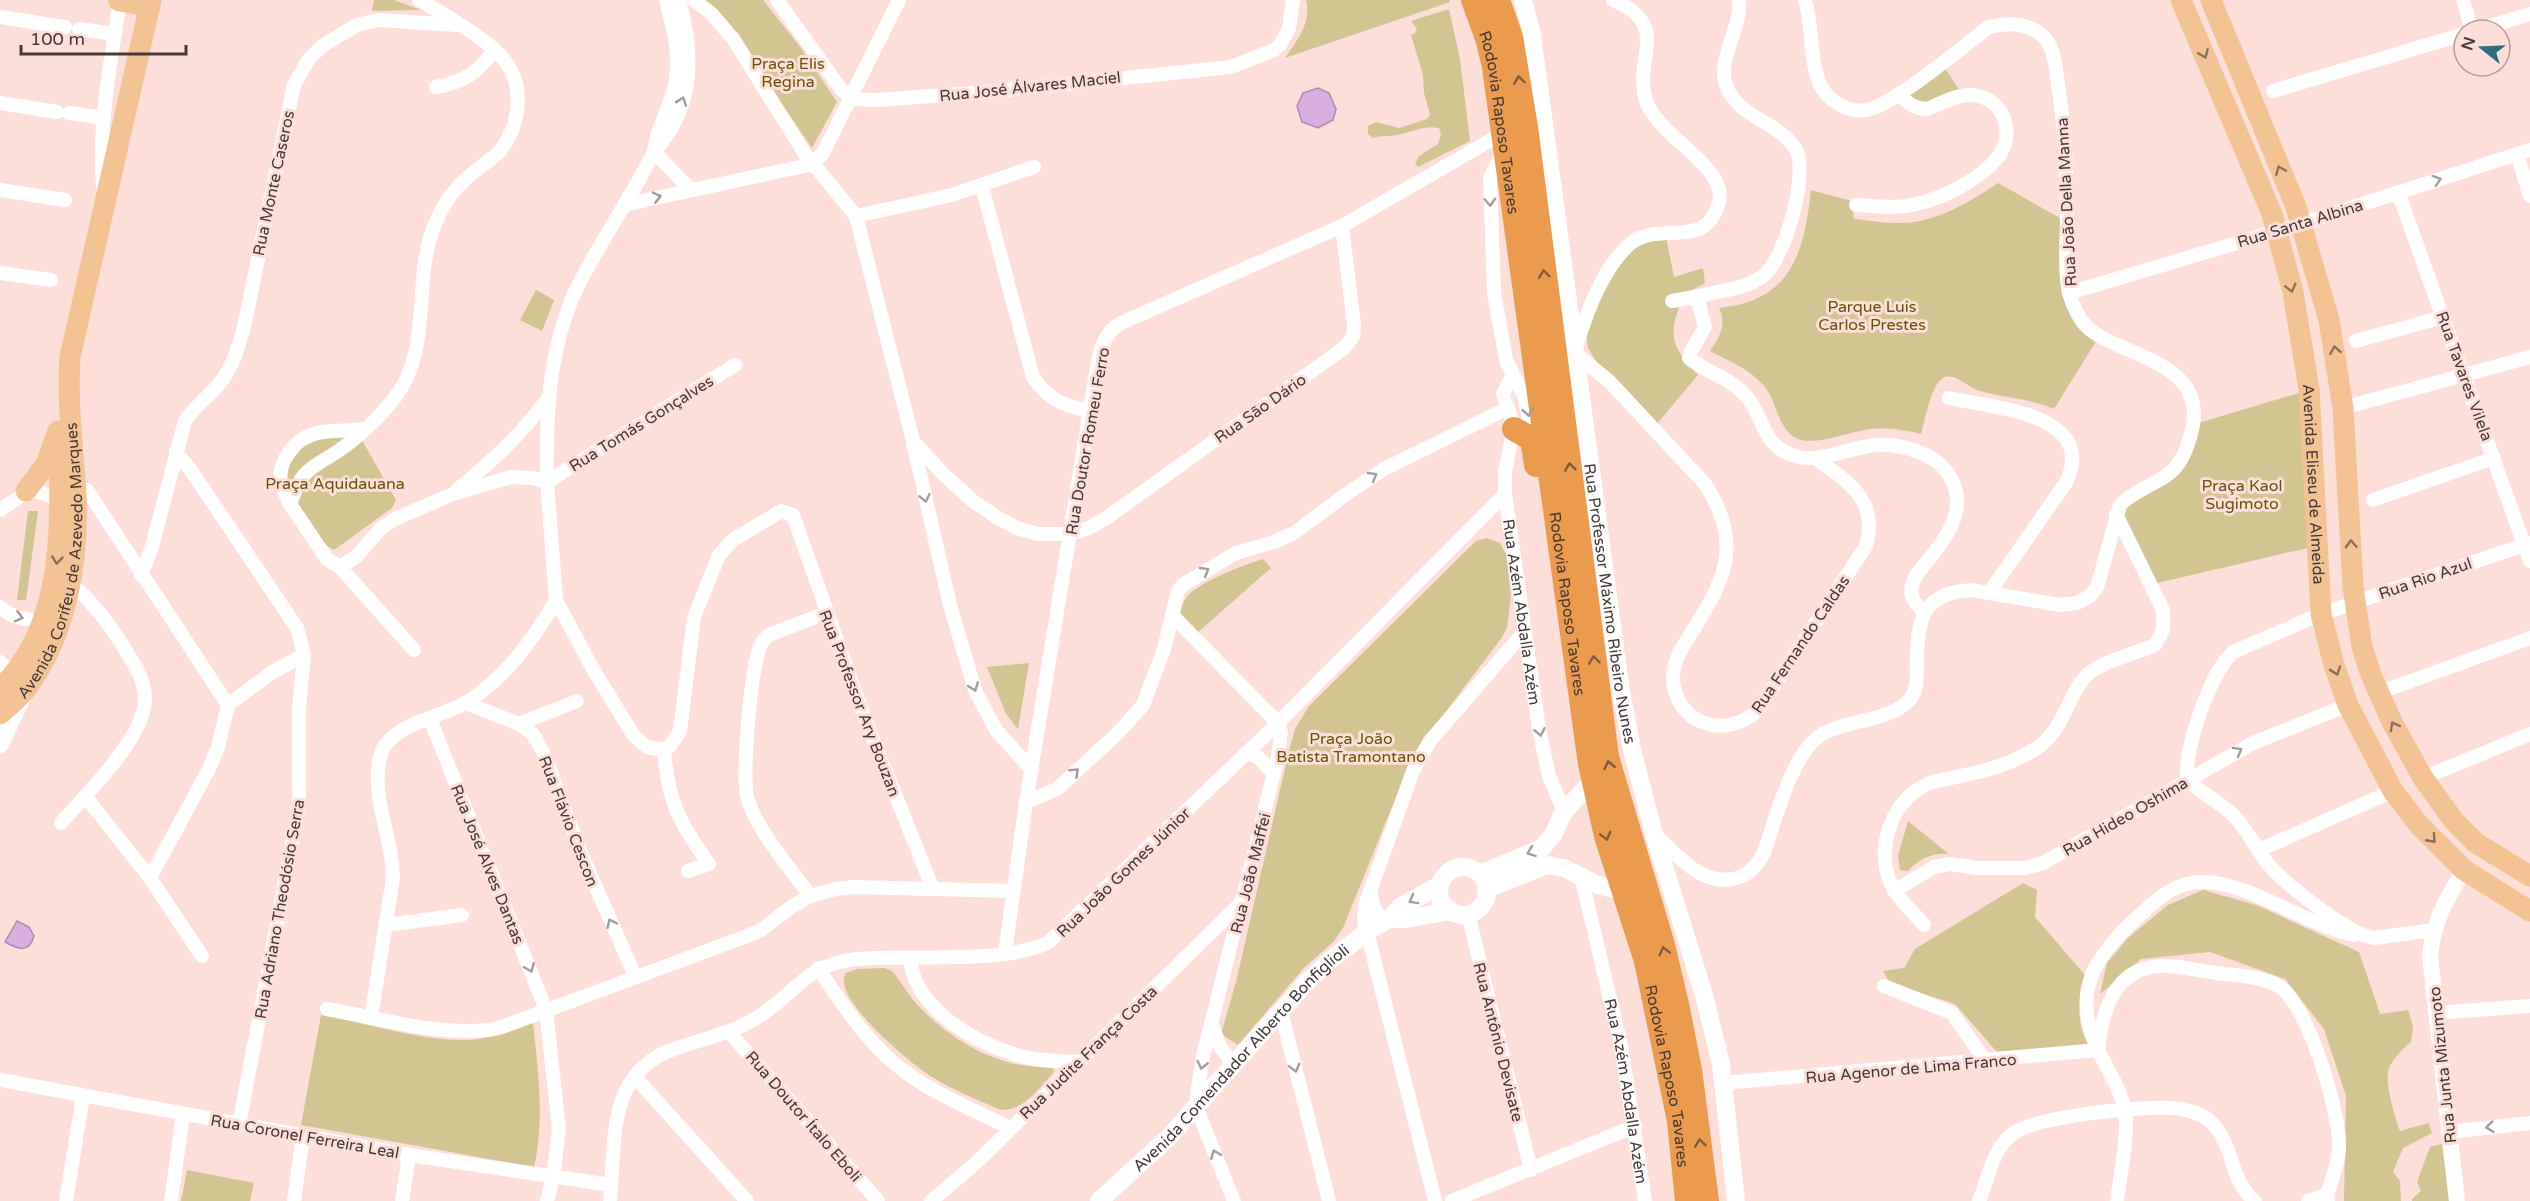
<svg xmlns="http://www.w3.org/2000/svg" width="2530" height="1201" viewBox="0 0 2530 1201" font-family="'Varela Round',sans-serif">
<rect width="100%" height="100%" fill="#fdded9"/>
<!-- green -->
<g fill="#d2c592">
<path d="M374,0H394L421,10L372,11Z"/>
<path d="M705,0H763L801,48L837,102L812,148L719,13Z"/>
<path d="M1306,0H1449L1450,2L1285,58C1297,41 1312,22 1306,0Z"/>
<path d="M1449,9L1460,59L1470,141L1418,167L1415,163L1419,156L1438,144L1441,134L1439,128C1424,125 1416,131 1401,134C1392,137 1382,135 1373,138L1368,134V126L1376,122L1399,128L1427,119L1430,114L1424,93L1423,75L1411,35L1415,33L1417,29L1411,21Z"/>
<path d="M1941,62L1962,94L1927,108L1900,93Z"/>
<path d="M1998,183L2067,222L2071,297L2100,335L2054,409C2030,398 2002,398 1977,390C1966,386 1955,372 1943,378C1931,385 1925,420 1921,434C1905,430 1888,427 1871,429C1851,431 1816,446 1798,439C1777,430 1778,402 1764,386C1750,369 1729,361 1710,351C1720,337 1727,324 1719,308C1791,301 1804,254 1811,190L1852,201L1854,219C1873,221 1895,225 1914,222C1945,217 1973,200 1998,183Z"/>
<path d="M1666,237L1674,277L1703,268L1705,283L1683,295C1669,335 1668,343 1698,375L1656,425L1598,364L1588,348L1586,333L1594,310L1623,258L1635,244Z"/>
<path d="M536,290L554,300L542,331L520,320Z"/>
<path d="M2302,392L2312,547L2153,584L2119,515L2130,501L2181,468L2198,423Z"/>
<path d="M343,434L359,435L396,500L392,508L334,550L324,544L285,488L284,467L298,449L321,439Z"/>
<path d="M28,511H38L26,600H17Z"/>
<path d="M1487,538L1500,543L1506,554L1511,597L1507,628L1500,640L1413,755L1343,928L1334,941L1303,969L1238,1045L1221,1034L1236,982L1289,751L1295,729L1309,706L1476,541Z"/>
<path d="M1263,559L1271,568L1197,633L1180,615C1181,610 1182,605 1184,601C1193,583 1244,565 1263,559Z"/>
<path d="M1029,663L1018,729L1006,714L987,667Z"/>
<path d="M1908,821L1949,854C1933,852 1918,859 1908,871L1900,870L1898,856Z"/>
<path d="M2023,883L2037,890L2035,917L2085,975C2079,1000 2075,1023 2089,1045L1997,1052L1955,1004L1890,983L1883,971L1904,968L1915,949Z"/>
<path d="M2203,890L2256,905L2359,952L2380,1014L2408,1010L2413,1026L2411,1042C2403,1049 2393,1058 2389,1068C2384,1082 2395,1117 2400,1131L2429,1123L2432,1133L2403,1148L2393,1172L2400,1181L2401,1201H2344L2346,1096L2324,1029L2285,979L2210,952L2141,959L2100,994L2107,963L2128,938L2168,905Z"/>
<path d="M857,969L884,968L892,971C900,980 906,991 914,1001C949,1040 999,1070 1052,1067L1054,1072C1039,1088 1022,1114 998,1109C976,1099 953,1090 932,1077C912,1065 829,996 846,973Z"/>
<path d="M321,1015C366,1023 418,1040 462,1040C487,1040 510,1032 533,1023C538,1071 545,1120 534,1167L301,1125Z"/>
<path d="M2442,1144L2449,1201H2412V1199L2421,1191L2417,1182L2430,1147Z"/>
<path d="M187,1170L254,1183L250,1201H181Z"/>
</g>
<!-- water -->
<g fill="#daaee1" stroke="#ae8bae" stroke-width="1.5">
<path d="M1318,88L1329,93L1336,109L1333,120L1318,128L1302,122L1297,106L1303,93Z"/>
<path d="M17,921L29,927L34,936C29,954 18,949 5,942Z"/>
</g>
<g fill="none" stroke-linecap="round" stroke-linejoin="round">
<!-- minor -->
<g stroke="#fff" stroke-width="14">
<path d="M666,0C673,28 681,55 675,84C671,108 656,128 654,152L691,190"/>
<path d="M694,0L712,14L734,40L805,154L856,216L913,441L943,474L973,501L998,518L1017,528L1038,534H1070L1089,528L1108,517L1343,349L1353,337L1354,325L1342,226"/>
<path d="M777,0L841,89L852,99L877,100L989,92L1231,67L1274,50L1280,45L1289,28L1293,0"/>
<path d="M1739,0C1742,27 1717,60 1726,85C1738,118 1776,120 1795,148C1810,172 1785,258 1764,275C1746,290 1721,290 1700,296L1699,304L1705,327L1690,353L1689,358C1707,373 1731,378 1746,396C1765,417 1760,443 1792,455C1816,464 1840,451 1864,447C1880,443 1897,445 1913,450C1923,453 1933,458 1941,465C1972,497 1953,530 1930,558C1924,566 1914,575 1912,585C1909,597 1916,604 1924,612"/>
<path d="M2463,0L2472,30"/>
<path d="M0,17L65,27"/>
<path d="M79,29L115,34"/>
<path d="M2477,30L2530,14"/>
<path d="M2482,66L2483,69"/>
<path d="M436,87C462,83 479,72 494,50"/>
<path d="M2273,91L2464,34"/>
<path d="M0,103L57,112"/>
<path d="M69,113L103,118"/>
<path d="M1504,149L1490,178L1494,293L1506,360L1525,398L1532,439"/>
<path d="M2517,154L2530,196"/>
<path d="M103,186C98,123 111,62 120,0"/>
<path d="M982,186L1033,377C1049,400 1064,406 1090,411"/>
<path d="M0,190L65,200"/>
<path d="M2398,192L2530,561"/>
<path d="M624,205L813,164L823,153L899,0"/>
<path d="M1856,205C1876,206 1896,209 1916,204C1944,198 1981,179 1999,156C2016,131 2003,97 1971,95C1958,94 1939,104 1927,109C1914,109 1907,102 1898,94"/>
<path d="M856,216L952,195L1034,167"/>
<path d="M0,273L51,280"/>
<path d="M2069,293L2301,224L2530,150"/>
<path d="M1672,301L1700,296"/>
<path d="M2356,341L2443,317"/>
<path d="M1576,347C1587,312 1602,268 1631,243C1657,222 1701,247 1716,211C1719,204 1721,196 1719,189C1711,158 1652,130 1645,97C1635,54 1671,25 1613,0"/>
<path d="M1576,354L1610,382L1705,484C1744,544 1725,580 1690,635C1682,648 1673,661 1673,677C1674,724 1726,741 1758,710L1866,546C1879,499 1848,482 1815,458"/>
<path id="s1" d="M1512,376L1503,394L1514,426L1505,472V494L1539,729L1549,776L1564,811"/>
<path d="M1949,398C1994,408 2096,413 2067,481L1989,593"/>
<path d="M2343,408L2530,357"/>
<path d="M913,443L950,605L975,690L996,730L1032,770"/>
<path d="M176,452L190,469L297,628L304,655L299,708V806L239,1125"/>
<path d="M87,490L228,705"/>
<path d="M457,490C491,462 522,434 548,398"/>
<path d="M2373,500L2494,458"/>
<path d="M290,504C287,497 282,490 281,482C277,461 297,437 317,433C332,430 349,431 364,429"/>
<path d="M0,510C32,490 26,484 64,502"/>
<path d="M340,567L357,556L380,529L395,519L453,494L511,477L532,478L547,482C546,417 548,353 575,292C598,244 630,200 654,152C695,107 694,55 679,0"/>
<path d="M141,575L151,550L185,421C195,405 212,395 223,379C234,364 239,344 244,327L294,85L309,59L322,46L357,25L379,20L457,25"/>
<path d="M0,607C14,620 30,620 48,621"/>
<path d="M1172,615L1278,723L1281,733L1278,757L1203,1056L1198,1088L1196,1107L1234,1201"/>
<path d="M414,650L340,567L327,559L290,504C294,495 297,483 304,475C314,464 329,458 341,449C360,436 382,415 396,396C430,351 415,289 430,238C438,211 452,189 474,172C482,165 492,159 499,152C521,125 526,83 501,56C484,37 442,13 419,0"/>
<path d="M0,662L13,675"/>
<path d="M2378,693L2530,638"/>
<path d="M466,703L519,724L533,734L545,756L581,853L635,976"/>
<path d="M430,719L546,1010L559,1129L553,1178L547,1201"/>
<path d="M519,724L577,701"/>
<path d="M664,750L670,746L680,731L694,617L719,555L733,540L781,511L793,515L862,711L933,889"/>
<path d="M664,750L647,747L634,736L594,671L556,600L547,482L735,365"/>
<path d="M664,750C668,802 679,822 709,864L688,871"/>
<path d="M1247,753L1258,757L1274,774"/>
<path d="M2423,778L2530,734"/>
<path d="M85,796L150,878L202,956"/>
<path d="M1026,802L1057,789L1117,734L1143,705L1164,649L1178,591L1184,584L1236,553L1274,542L1294,533L1345,495L1384,469L1508,408"/>
<path d="M61,823C87,793 145,738 145,698C145,678 131,659 121,643C107,621 91,600 70,583"/>
<path d="M1654,834C1677,854 1699,885 1733,879C1748,876 1758,865 1764,852C1776,819 1790,759 1818,737C1843,719 1893,722 1911,698C1918,688 1917,675 1917,663C1917,620 1922,593 1971,590L2060,605L2077,603L2090,596L2097,587L2120,505C2135,489 2164,482 2176,467C2186,455 2190,440 2193,425C2204,358 2114,356 2085,325C2078,317 2072,303 2069,293C2064,268 2067,240 2067,215C2067,171 2065,128 2058,84C2056,70 2055,53 2047,41C2033,22 2008,22 1989,27C1963,46 1894,105 1867,110C1851,113 1832,103 1823,90C1809,67 1813,26 1805,0"/>
<path d="M2259,850L2393,791"/>
<path id="s2" d="M1581,876L1621,1045L1645,1201"/>
<path d="M150,878L209,769L218,747L228,705L271,673L304,655"/>
<path d="M1370,890L1373,905L1381,922"/>
<path d="M1894,891L1934,867L1950,864L1977,868H2025L2043,863L2253,743L2348,705"/>
<path d="M810,896C792,870 756,829 748,800C741,777 751,673 759,650C761,643 764,639 769,635L826,613"/>
<path d="M1468,914L1531,1170"/>
<path d="M387,925L462,915"/>
<path d="M1924,925C1915,914 1902,903 1895,891C1872,855 1890,798 1930,783C1941,779 1954,778 1965,775C1991,770 2019,761 2041,745C2064,727 2067,698 2085,677C2096,663 2137,653 2155,645L2163,630V610L2116,514"/>
<path d="M2433,930L2374,938C2351,936 2285,884 2269,865C2257,850 2248,831 2235,817C2221,802 2202,794 2187,780C2184,749 2210,673 2233,652L2321,614L2530,543"/>
<path d="M1005,953L1026,802L1099,355C1104,341 1107,331 1121,323L1342,226L1503,133"/>
<path d="M910,958C914,1008 973,1042 1017,1055C1036,1061 1057,1061 1076,1062"/>
<path d="M818,968C844,1007 869,1046 908,1074C939,1096 976,1111 1010,1128"/>
<path d="M1884,986L1952,1013L1986,1062"/>
<path d="M327,1009C379,1018 448,1039 499,1028L747,936L761,930L791,907L810,896L836,889L854,887L1013,891"/>
<path d="M1281,1011L1329,1201"/>
<path d="M2436,1013L2530,1006"/>
<path d="M371,1017L393,878C393,839 372,801 379,761C385,723 440,719 467,702C505,678 534,639 556,600"/>
<path d="M1212,1025L1220,1047L1234,1064"/>
<path d="M729,1032L878,1201"/>
<path d="M635,1077L747,1201"/>
<path d="M0,1080L409,1155L611,1185"/>
<path d="M1724,1083L2098,1050C2102,1011 2115,966 2163,966C2181,966 2200,971 2217,973C2237,976 2263,976 2280,987C2308,1006 2340,1112 2339,1146C2339,1163 2332,1179 2327,1195L2328,1201"/>
<path d="M2449,1132L2530,1123"/>
<path d="M66,1201L83,1096"/>
<path d="M171,1201L183,1115"/>
<path d="M294,1201L303,1136"/>
<path d="M402,1201L409,1155"/>
<path d="M610,1201C616,1141 605,1071 677,1048C706,1038 736,1032 761,1015C798,990 808,964 856,959C910,954 1003,965 1049,942L1278,723L1505,494"/>
<path d="M931,1201L977,1162L1242,902"/>
<path d="M1435,1201L1364,920L1365,905L1413,771L1430,741L1524,632"/>
<path d="M1452,1201L1635,1126"/>
<path d="M1979,1201C1988,1179 1992,1151 2011,1135C2034,1116 2141,1106 2173,1108C2185,1109 2202,1113 2211,1122C2234,1144 2230,1182 2255,1201"/>
<path d="M2117,1201C2120,1174 2129,1137 2125,1110C2121,1090 2108,1070 2099,1052C2069,990 2096,955 2141,914C2159,897 2178,881 2204,882C2251,883 2305,925 2354,935"/>
<path d="M2308,1201L2327,1195"/>
</g>
<!-- tertiary -->
<path stroke="#fff" stroke-width="16" d="M2457,1201L2430,956C2434,919 2445,902 2464,870"/>
<!-- secondary -->
<g stroke="#fff" stroke-width="18">
<path id="s3" d="M1523,0L1532,35L1621,692L1633,754L1654,834L1704,995L1721,1064L1736,1201"/>
<path d="M0,744L22,697"/>
<circle cx="1463" cy="891" r="24"/>
<path d="M1480,874L1542,848L1553,835L1564,811L1594,780"/>
<path d="M1486,889L1547,865L1564,868L1598,885L1622,891"/>
<path d="M1389,919H1406L1450,911"/>
<path id="s4" d="M1099,1201L1168,1138L1307,982L1329,961L1368,931L1389,919L1400,907L1440,885"/>
</g>
<!-- primary -->
<g stroke="#f3c394" stroke-width="21">
<path id="s5" d="M2181,0L2272,214L2293,292L2309,389L2321,614L2334,665L2348,705L2393,791L2419,825L2464,870L2530,911"/>
<path d="M2211,0L2296,207L2329,320L2343,408L2353,587L2362,647L2371,675L2392,722L2423,778L2454,821L2476,843L2530,876"/>
<path d="M119,1L150,6"/>
<path d="M26,491L46,464L58,431"/>
<path d="M0,689C61,629 62,537 59,458"/>
<path id="s6" d="M0,714C9,706 19,698 26,689C67,635 79,560 76,494C73,448 67,404 70,357L151,0"/>
</g>
<!-- motorway -->
<g stroke="#eb9b4d" stroke-width="24">
<path id="s7" d="M1473,0L1488,41L1494,67L1590,764L1606,836L1646,961L1679,1121L1687,1201"/>
<path d="M1498,0L1511,37L1526,127L1607,757L1663,945L1678,1009L1690,1070L1707,1201"/>
<path d="M1514,429L1532,439L1536,465"/>
</g>
</g>
<!-- one-way arrows -->
<defs><path id="oneway-chevron" d="M-2-3.5L2.5 0L-2 3.5" fill="none" stroke-width="1.6" stroke-linecap="round" stroke-linejoin="round" transform="scale(1.5)"/></defs>
<g stroke="#8b715d">
<use href="#oneway-chevron" transform="translate(2204 54) rotate(67)"/>
<use href="#oneway-chevron" transform="translate(2280 170) rotate(-113)"/>
<use href="#oneway-chevron" transform="translate(2291 288) rotate(76)"/>
<use href="#oneway-chevron" transform="translate(2335 350) rotate(-100)"/>
<use href="#oneway-chevron" transform="translate(2351 544) rotate(-93)"/>
<use href="#oneway-chevron" transform="translate(57 560) rotate(96)"/>
<use href="#oneway-chevron" transform="translate(2336 671) rotate(71)"/>
<use href="#oneway-chevron" transform="translate(2394 726) rotate(-119)"/>
<use href="#oneway-chevron" transform="translate(2432 839) rotate(48)"/>
</g>
<g stroke="#805c3f">
<use href="#oneway-chevron" transform="translate(1519 80) rotate(-98)"/>
<use href="#oneway-chevron" transform="translate(1544 274) rotate(-97)"/>
<use href="#oneway-chevron" transform="translate(1570 467) rotate(-97)"/>
<use href="#oneway-chevron" transform="translate(1594 660) rotate(-97)"/>
<use href="#oneway-chevron" transform="translate(1609 765) rotate(-102)"/>
<use href="#oneway-chevron" transform="translate(1606 836) rotate(76)"/>
<use href="#oneway-chevron" transform="translate(1664 951) rotate(-104)"/>
<use href="#oneway-chevron" transform="translate(1700 1143) rotate(-97)"/>
</g>
<g stroke="#a29c9c">
<use href="#oneway-chevron" transform="translate(682 101) rotate(-71)"/>
<use href="#oneway-chevron" transform="translate(2437 180) rotate(-18)"/>
<use href="#oneway-chevron" transform="translate(657 197) rotate(-13)"/>
<use href="#oneway-chevron" transform="translate(1490 202) rotate(87)"/>
<use href="#oneway-chevron" transform="translate(1528 412) rotate(80)"/>
<use href="#oneway-chevron" transform="translate(1373 476) rotate(-31)"/>
<use href="#oneway-chevron" transform="translate(925 498) rotate(78)"/>
<use href="#oneway-chevron" transform="translate(1205 571) rotate(-31)"/>
<use href="#oneway-chevron" transform="translate(19 617) rotate(14)"/>
<use href="#oneway-chevron" transform="translate(974 687) rotate(69)"/>
<use href="#oneway-chevron" transform="translate(1540 732) rotate(79)"/>
<use href="#oneway-chevron" transform="translate(2238 751) rotate(-29)"/>
<use href="#oneway-chevron" transform="translate(1075 772) rotate(-43)"/>
<use href="#oneway-chevron" transform="translate(1531 852) rotate(160)"/>
<use href="#oneway-chevron" transform="translate(1413 900) rotate(151)"/>
<use href="#oneway-chevron" transform="translate(611 923) rotate(-115)"/>
<use href="#oneway-chevron" transform="translate(530 968) rotate(68)"/>
<use href="#oneway-chevron" transform="translate(1202 1065) rotate(102)"/>
<use href="#oneway-chevron" transform="translate(1295 1068) rotate(76)"/>
<use href="#oneway-chevron" transform="translate(2490 1127) rotate(174)"/>
<use href="#oneway-chevron" transform="translate(1215 1154) rotate(-112)"/>
</g>
<g text-anchor="middle" stroke-width="6" stroke-linejoin="round" paint-order="stroke">
<!-- park labels -->
<g font-size="16" fill="#665502" stroke="#fdded9">
<text x="788" y="69">Praça Elis<tspan x="788" dy="18">Regina</tspan></text>
<text x="1872" y="312">Parque Luis<tspan x="1872" dy="18">Carlos Prestes</tspan></text>
<text x="335" y="489">Praça Aquidauana</text>
<text x="2242" y="491">Praça Kaol<tspan x="2242" dy="18">Sugimoto</tspan></text>
<text x="1351" y="744">Praça João<tspan x="1351" dy="18">Batista Tramontano</tspan></text>
</g>
<!-- street labels -->
<g font-size="16" fill="#463a38" stroke="#fdded9">
<text transform="translate(1030 86) rotate(-6)" y="6">Rua José Álvares Maciel</text>
<text dy="6" stroke="none"><textPath href="#s7" startOffset="126">Rodovia Raposo Tavares</textPath></text>
<text transform="translate(273 183) rotate(-78)" y="6">Rua Monte Caseros</text>
<text transform="translate(2066 202) rotate(-93)" y="6">Rua João Della Manna</text>
<text transform="translate(2300 223) rotate(-17)" y="6">Rua Santa Albina</text>
<text transform="translate(2465 376) rotate(70)" y="6">Rua Tavares Vilela</text>
<text transform="translate(1260 408) rotate(-35)" y="6">Rua São Dário</text>
<text transform="translate(641 423) rotate(-32)" y="6">Rua Tomás Gonçalves</text>
<text transform="translate(1087 441) rotate(-80)" y="6">Rua Doutor Romeu Ferro</text>
<text dy="6" stroke="none"><textPath href="#s5" startOffset="507">Avenida Eliseu de Almeida</textPath></text>
<text dy="6" stroke="none"><textPath href="#s6" startOffset="170">Avenida Corifeu de Azevedo Marques</textPath></text>
<text transform="translate(2425 578) rotate(-19)" y="6">Rua Rio Azul</text>
<text dy="6" stroke="none"><textPath href="#s7" startOffset="612">Rodovia Raposo Tavares</textPath></text>
<text dy="6" stroke="none"><textPath href="#s3" startOffset="610">Rua Professor Máximo Ribeiro Nunes</textPath></text>
<text dy="6" stroke="none"><textPath href="#s1" startOffset="242">Rua Azém Abdalla Azém</textPath></text>
<text transform="translate(1800 644) rotate(-56)" y="6">Rua Fernando Caldas</text>
<text transform="translate(860 703) rotate(69)" y="6">Rua Professor Ary Bouzan</text>
<text transform="translate(2125 816) rotate(-30)" y="6">Rua Hideo Oshima</text>
<text transform="translate(569 821) rotate(69)" y="6">Rua Flávio Cescon</text>
<text transform="translate(488 864) rotate(68)" y="6">Rua José Alves Dantas</text>
<text transform="translate(1123 872) rotate(-44)" y="6">Rua João Gomes Júnior</text>
<text transform="translate(1250 873) rotate(-76)" y="6">Rua João Maffei</text>
<text transform="translate(279 909) rotate(-80)" y="6">Rua Adriano Theodósio Serra</text>
<text transform="translate(1499 1042) rotate(76)" y="6">Rua Antônio Devisate</text>
<text transform="translate(1088 1052) rotate(-44)" y="6">Rua Judite França Costa</text>
<text dy="6" stroke="none"><textPath href="#s4" startOffset="202">Avenida Comendador Alberto Bonfiglioli</textPath></text>
<text transform="translate(2442 1065) rotate(-96)" y="6">Rua Junta Mizumoto</text>
<text transform="translate(1911 1068) rotate(-5)" y="6">Rua Agenor de Lima Franco</text>
<text dy="6" stroke="none"><textPath href="#s7" startOffset="1096">Rodovia Raposo Tavares</textPath></text>
<text dy="6" stroke="none"><textPath href="#s2" startOffset="220">Rua Azém Abdalla Azém</textPath></text>
<text transform="translate(804 1116) rotate(49)" y="6">Rua Doutor Ítalo Eboli</text>
<text transform="translate(305 1136) rotate(10)" y="6">Rua Coronel Ferreira Leal</text>
</g>
</g>
<!-- north arrow -->
<g transform="translate(2482 48) rotate(288)"><circle r="28" fill="#fdded9" stroke="#b49c99" stroke-width="1.5"/>
<path d="M0-4.5L10 22L0 15L-10 22Z" fill="#2d6e81"/>
<text y="-9" font-size="16" font-weight="bold" text-anchor="middle" fill="#463a38">N</text>
</g>
<!-- scale -->
<path d="M21 45v9h165v-9" fill="none" stroke="#463a38" stroke-width="3"/>
<text x="30" y="45" font-size="18" fill="#463a38" stroke="#fdded9" stroke-width="4.5" paint-order="stroke">100 m</text>
</svg>
